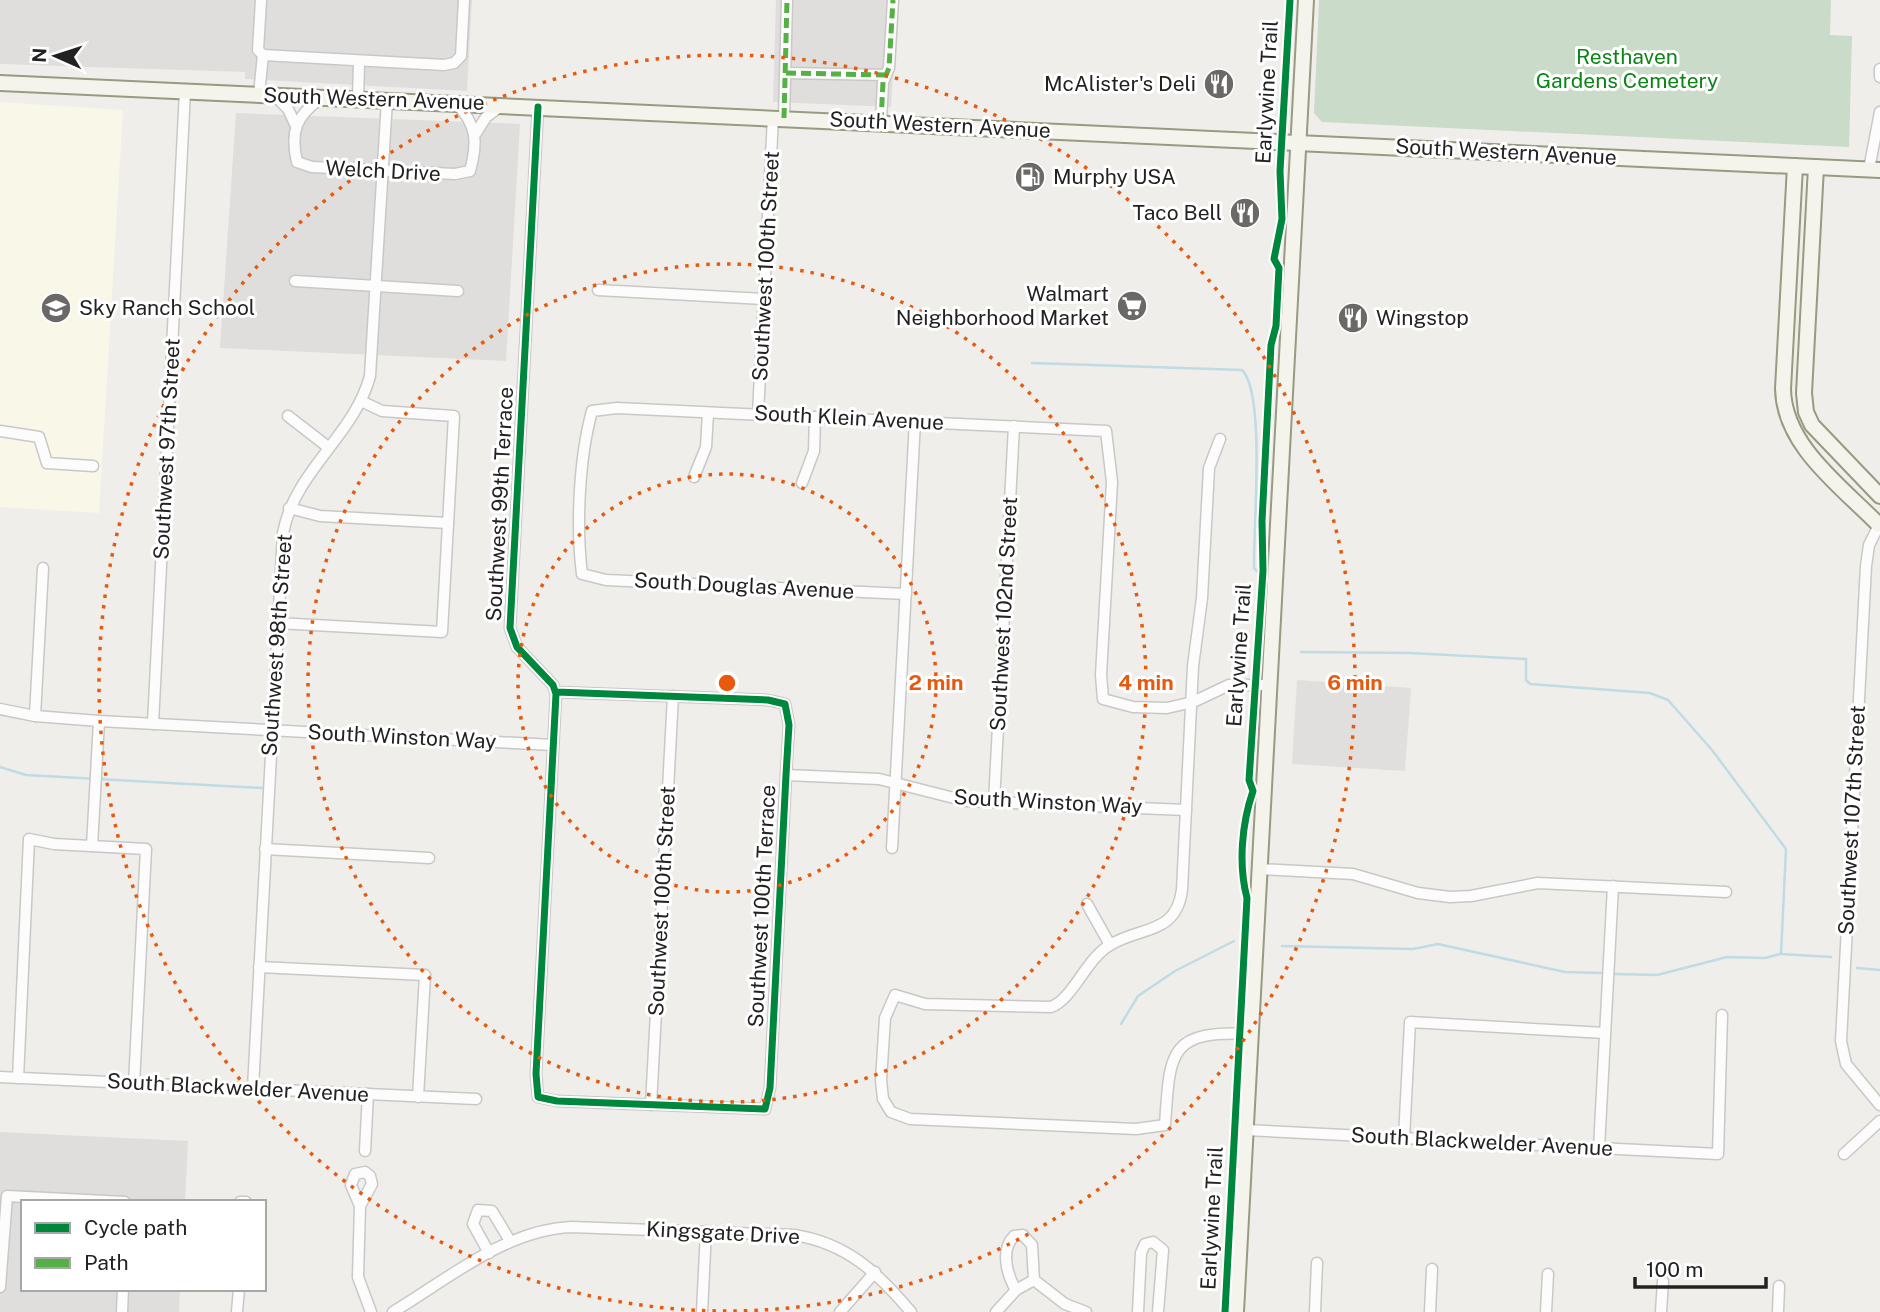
<svg xmlns="http://www.w3.org/2000/svg" width="1880" height="1312" viewBox="0 0 1880 1312" font-family="'Public Sans',sans-serif">
<rect width="100%" height="100%" fill="#f0eeeb"/>
<!-- residential -->
<g fill="#dfdedc">
<path d="M0,0H472L467,91L245,79V72L0,64Z"/>
<path d="M776,0H897L891,107L773,102Z"/>
<path d="M236,113L520,124L506,361L220,348Z"/>
<path d="M0,1132L188,1141L185,1202H23V1289H180L179,1312H0Z"/>
</g>
<!-- education -->
<path fill="#f8f7e8" d="M0,102L123,110L99,513L0,507Z"/>
<!-- cemetery -->
<path fill="#cadbca" d="M1319,0H1831L1830,35L1852,36L1849,147L1322,122L1314,113Z"/>
<!-- parking -->
<path fill="#e0dfde" d="M1297,680L1411,688L1405,771L1292,764Z"/>
<g fill="none" stroke-linecap="round" stroke-linejoin="round">
<!-- stream -->
<g stroke="#bfdbe3" stroke-width="2.5">
<path d="M1032,363L1242,370C1266,393 1253,531 1254,568L1258,572"/>
<path d="M1301,652L1410,653L1526,659V680L1530,684L1650,693L1668,700L1712,750L1786,849L1781,954L1831,957"/>
<path d="M0,767L26,775L262,788"/>
<path d="M1282,946L1413,949L1438,944L1565,972L1601,973"/>
<path d="M1857,968L1880,970"/>
<path d="M1615,974L1657,975L1727,957L1765,958L1780,954"/>
<path d="M1121,1024L1138,996L1175,971L1234,941"/>
</g>
<!-- street casing -->
<g stroke="#c9c8c7" stroke-width="13">
<g id="street">
<path d="M261,0L258,50L263,55L444,65L454,63L461,56L464,0"/>
<path d="M1880,69V77"/>
<path d="M786,73L886,75"/>
<path d="M259,94L263,55"/>
<path d="M274,95L288,109L295,124"/>
<path d="M320,99C296,116 290,132 297,162L312,167L455,174L470,171C478,142 477,125 456,103"/>
<path d="M358,99L359,62"/>
<path d="M538,107L510,628L517,647L553,685L556,694L536,1074L538,1097L557,1101L765,1109L770,1088L786,775L789,725L785,704L768,700L556,692"/>
<path d="M784,118L787,0"/>
<path d="M881,122L883,82L889,68L893,0"/>
<path d="M476,133L486,117L501,106"/>
<path d="M1869,169L1880,112"/>
<path d="M295,281L458,291"/>
<path d="M598,290L764,299"/>
<path d="M758,414L773,117"/>
<path d="M288,416L328,447"/>
<path d="M0,431L39,437L47,463L93,466"/>
<path d="M1220,439L1209,468L1202,598L1193,666L1182,890C1176,935 1141,926 1110,945C1086,959 1073,999 1051,1007L925,1004L895,995L885,1018L881,1080L883,1099L891,1112L910,1119L1136,1129L1165,1125C1170,1052 1168,1030 1251,1034"/>
<path d="M694,477L706,447L708,413"/>
<path d="M802,483L814,451L815,417"/>
<path d="M289,508L320,516L448,523"/>
<path d="M1880,523L1869,545L1866,566L1841,1041L1846,1064L1880,1105"/>
<path d="M906,594L606,580L582,574C576,526 579,458 592,411L617,408L1106,431L1112,482L1101,675L1103,699L1133,707L1167,708L1193,702L1229,685H1270"/>
<path d="M277,623L442,632L454,416L382,411L361,401"/>
<path d="M0,709L35,716L99,721L553,745"/>
<path d="M35,716L43,568"/>
<path d="M153,724L185,91"/>
<path d="M786,775L879,779L966,801L1186,810"/>
<path d="M994,802L1014,426"/>
<path d="M92,846L99,721"/>
<path d="M892,848L915,421"/>
<path d="M265,849L429,858"/>
<path d="M1260,869L1353,874L1418,893L1450,897L1471,896L1538,883L1726,892"/>
<path d="M1087,904L1110,945"/>
<path d="M259,967L425,975L418,1097"/>
<path d="M0,1077L476,1099"/>
<path d="M18,1078L29,839L54,844L146,849L134,1084"/>
<path d="M253,1088L283,533C295,470 354,436 370,376L387,100"/>
<path d="M651,1105L673,696"/>
<path d="M1246,1130L1718,1154L1722,1015"/>
<path d="M1404,1138L1410,1022L1605,1033"/>
<path d="M1599,1148L1613,886"/>
<path d="M365,1151L368,1094"/>
<path d="M1844,1154L1880,1121"/>
<path d="M240,1202H246"/>
<path d="M360,1206L372,1184L370,1176L365,1172L355,1174L351,1185L360,1206L358,1277L371,1312"/>
<path d="M489,1253L473,1224L478,1210L492,1211L510,1241"/>
<path d="M0,1287L7,1196L125,1202"/>
<path d="M1016,1290C1007,1275 1000,1250 1014,1236L1023,1235L1032,1245L1034,1280L1065,1304L1086,1312"/>
<path d="M122,1312L123,1289"/>
<path d="M237,1312L239,1289"/>
<path d="M393,1312C448,1279 505,1230 571,1227L794,1235C847,1243 878,1273 911,1312"/>
<path d="M702,1312L706,1231"/>
<path d="M840,1312L875,1272"/>
<path d="M996,1312L1016,1290L1034,1280"/>
<path d="M1138,1312L1141,1253L1145,1244L1153,1242L1163,1250L1158,1312"/>
<path d="M1315,1312L1317,1263"/>
<path d="M1430,1312L1432,1269"/>
<path d="M1546,1312L1548,1274"/>
<path d="M1661,1312L1663,1281"/>
<path d="M1778,1312L1779,1286"/>
</g>
</g>
<!-- secondary casing -->
<g stroke="#999a82" stroke-width="18">
<g id="secondary">
<path d="M0,83L1880,170"/>
<path d="M1795,166L1783,389C1784,446 1842,487 1879,525"/>
<path d="M1816,167L1804,393L1806,412L1812,425L1880,496"/>
<path d="M1236,1312L1306,0"/>
</g>
</g>
<!-- street -->
<use href="#street" stroke="#fdfcfc" stroke-width="10"/>
<!-- secondary -->
<use href="#secondary" stroke="#f4f4ed" stroke-width="14"/>
<!-- quiet -->
<g stroke="#55b145" stroke-width="5" stroke-dasharray="10 5" stroke-linecap="butt">
<path d="M786,73L886,75"/>
<path d="M784,118L787,0"/>
<path d="M881,122L883,82L889,68L893,0"/>
</g>
<!-- cycleway casing -->
<g stroke="#fff" stroke-width="11">
<g id="cycleway">
<path d="M538,107L510,628L517,647L553,685L556,694L536,1074L538,1097L557,1101L765,1109L770,1088L786,775L789,725L785,704L768,700L556,692"/>
<path d="M1225,1312L1247,898C1238,864 1242,823 1253,791L1249,780L1263,571L1262,521L1271,345L1276,326L1279,268L1274,259L1282,219L1280,171L1290,0"/>
</g>
</g>
<!-- cycleway -->
<use href="#cycleway" stroke="#00873e" stroke-width="7"/>
</g>
<!-- distance rings -->
<g fill="none" stroke="#e8590c" stroke-width="3.5" stroke-dasharray="3.5 7">
<circle cx="727" cy="683" r="209"/>
<circle cx="727" cy="683" r="419"/>
<circle cx="727" cy="683" r="628"/>
</g>
<!-- icons -->
<defs>
<g id="restaurant-disc" transform="scale(1.575)"><circle r="9.5" fill="#6a6968" stroke="#fff"/><path d="M-5-6h1v4h1v-4h1v4h1v-4h1v5L-1.5 .5V6h-2V.5L-5-1ZM5-6V6H3V1.5H1.5Q1.5-4 5-6Z" fill="#fff"/></g>
<g id="fuel-disc" transform="scale(1.575)"><circle r="9.5" fill="#6a6968" stroke="#fff"/><path d="M-5.5-6h7V0h2V4h1.3V-2.5L3-4.5l.8-.8L6-3V5H2.5V1h-1V6h-7ZM-4.2-4.7v3.2H.2V-4.7Z" fill="#fff"/></g>
<g id="supermarket-disc" transform="scale(1.575)"><circle r="9.5" fill="#6a6968" stroke="#fff"/><path d="M-6-5.5h2.5l.6 2H6L4.5 2H-2.5L-4.4-4H-6ZM-1.5 3.2a1.3 1.3 0 1 0 .1 0ZM3 3.2a1.3 1.3 0 1 0 .1 0Z" fill="#fff"/></g>
<g id="school-disc" transform="scale(1.575)"><circle r="9.5" fill="#6a6968" stroke="#fff"/><path d="M0-5L7-2L0 1L-7-2ZM-4 1L0 2.5L4 1V4Q0 6-4 4Z" fill="#fff"/></g>
</defs>
<g fill-rule="evenodd">
<use href="#restaurant-disc" x="1219" y="84"/>
<use href="#fuel-disc" x="1030" y="177"/>
<use href="#restaurant-disc" x="1245" y="213"/>
<use href="#supermarket-disc" x="1132" y="306"/>
<use href="#school-disc" x="56" y="308"/>
<use href="#restaurant-disc" x="1353" y="318"/>
</g>
<g text-anchor="middle" stroke-width="6" stroke-linejoin="round" paint-order="stroke">
<!-- park labels -->
<g font-size="21" fill="#0c8416" stroke="#fff">
<text x="1627" y="64">Resthaven<tspan x="1627" dy="24">Gardens Cemetery</tspan></text>
</g>
<!-- poi labels -->
<g font-size="21" fill="#222" stroke="#fff" text-anchor="end">
<text x="1196" y="91">McAlister's Deli</text>
<text x="1053" y="184" text-anchor="start">Murphy USA</text>
<text x="1222" y="220">Taco Bell</text>
<text x="1109" y="301">Walmart<tspan x="1109" dy="24">Neighborhood Market</tspan></text>
<text x="79" y="315" text-anchor="start">Sky Ranch School</text>
<text x="1376" y="325" text-anchor="start">Wingstop</text>
</g>
<!-- street labels -->
<g font-size="21" fill="#222" stroke="#fff">
<text transform="translate(1267 92) rotate(-87)" y="7">Earlywine Trail</text>
<text transform="translate(374 99) rotate(2)" y="7">South Western Avenue</text>
<text transform="translate(940 125) rotate(3)" y="7">South Western Avenue</text>
<text transform="translate(1506 152) rotate(3)" y="7">South Western Avenue</text>
<text transform="translate(383 171) rotate(3)" y="7">Welch Drive</text>
<text transform="translate(766 266) rotate(-87)" y="7">Southwest 100th Street</text>
<text transform="translate(849 418) rotate(3)" y="7">South Klein Avenue</text>
<text transform="translate(167 449) rotate(-87)" y="7">Southwest 97th Street</text>
<text transform="translate(500 504) rotate(-87)" y="7">Southwest 99th Terrace</text>
<text transform="translate(744 586) rotate(3)" y="7">South Douglas Avenue</text>
<text transform="translate(1004 614) rotate(-87)" y="7">Southwest 102nd Street</text>
<text transform="translate(277 645) rotate(-86)" y="7">Southwest 98th Street</text>
<text transform="translate(1239 655) rotate(-86)" y="7">Earlywine Trail</text>
<text transform="translate(402 737) rotate(3)" y="7">South Winston Way</text>
<text transform="translate(1048 802) rotate(3)" y="7">South Winston Way</text>
<text transform="translate(1852 820) rotate(-87)" y="7">Southwest 107th Street</text>
<text transform="translate(662 901) rotate(-87)" y="7">Southwest 100th Street</text>
<text transform="translate(762 906) rotate(-87)" y="7">Southwest 100th Terrace</text>
<text transform="translate(238 1088) rotate(3)" y="7">South Blackwelder Avenue</text>
<text transform="translate(1482 1142) rotate(3)" y="7">South Blackwelder Avenue</text>
<text transform="translate(1212 1218) rotate(-87)" y="7">Earlywine Trail</text>
<text transform="translate(723 1233) rotate(3)" y="7">Kingsgate Drive</text>
</g>
</g>
<circle cx="727" cy="683" r="10" fill="#e8590c" stroke="#fff" stroke-width="3.5"/>
<g font-size="21" text-anchor="middle" font-weight="bold" fill="#e8590c" stroke="#fff" stroke-width="6" stroke-linejoin="round" paint-order="stroke">
<text x="936" y="690">2 min</text>
<text x="1146" y="690">4 min</text>
<text x="1355" y="690">6 min</text>
</g>
<!-- legend -->
<rect x="21" y="1200" width="245" height="91" fill="#ffffff" stroke="#a7a7a7" stroke-width="2"/>
<rect x="35" y="1223" width="35" height="10" fill="#00873e" stroke="#a7a7a7" stroke-width="2"/>
<text x="84" y="1235" font-size="21" fill="#222222">Cycle path</text>
<rect x="35" y="1258" width="35" height="10" fill="#55b145" stroke="#a7a7a7" stroke-width="2"/>
<text x="84" y="1270" font-size="21" fill="#222222">Path</text>
<!-- north arrow -->
<g transform="translate(56 56) rotate(273)" stroke="#ffffff" stroke-width="5" paint-order="stroke">
<path d="M0-5L12 26L0 18L-12 26Z" fill="#222222"/>
<text y="-10" font-size="19" font-weight="bold" text-anchor="middle" fill="#222222">N</text>
</g>
<!-- scale -->
<path d="M1635 1277v10h131v-10" fill="none" stroke="#222222" stroke-width="3.5"/>
<text x="1646" y="1277" font-size="21" fill="#222222" stroke="#ffffff" stroke-width="5" paint-order="stroke">100 m</text>
</svg>
